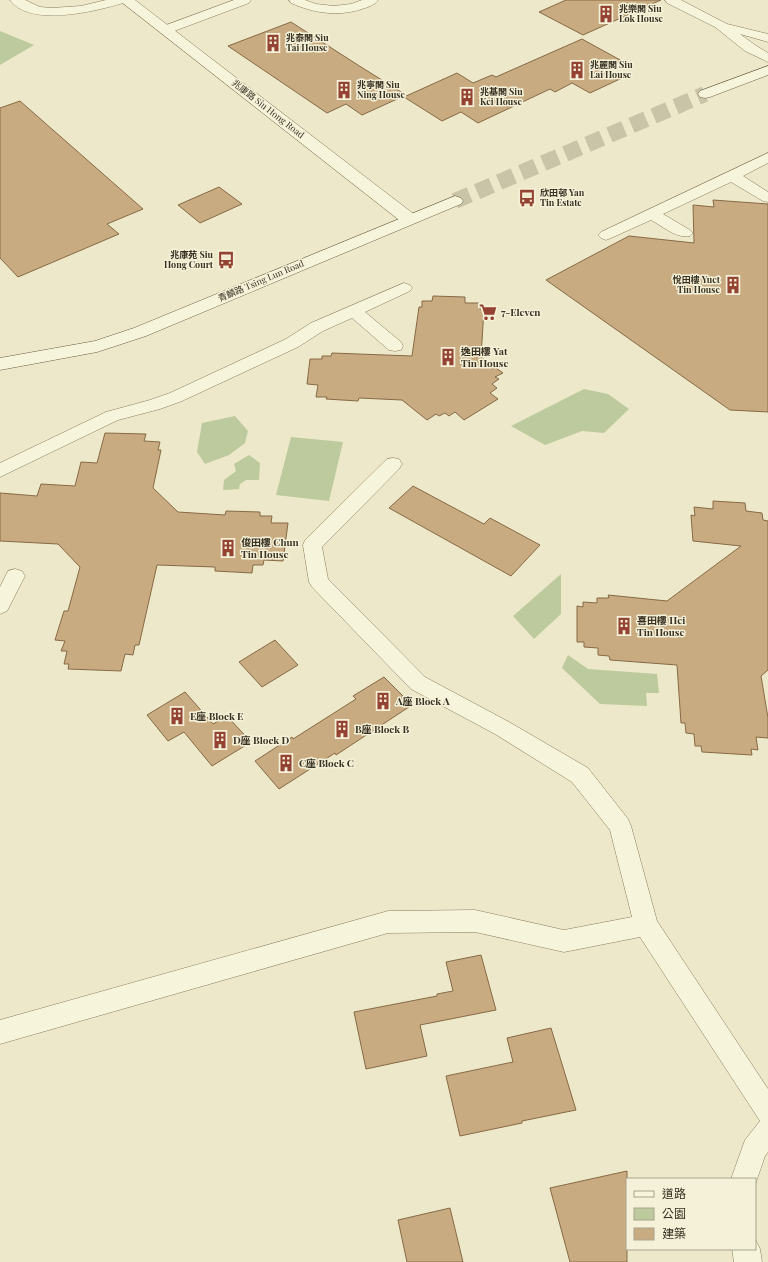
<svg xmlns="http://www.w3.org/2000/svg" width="768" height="1262" viewBox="0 0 768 1262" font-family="'Playfair Display','Noto Sans TC',serif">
<rect width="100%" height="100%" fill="#ede8c9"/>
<!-- green -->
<g fill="#bdca9d">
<path d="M0,31L34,45L0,65Z"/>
<path d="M584,389L608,394L629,409L604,433L582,431L545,445L511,426Z"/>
<path d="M235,416L248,431L245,443L229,455L205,464L197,452L202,423Z"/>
<path d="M291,437L343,442L329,501L276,495Z"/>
<path d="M249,455L260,463L259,480H246L240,484L239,489L223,490L224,480L236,471L234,464Z"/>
<path d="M561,574V614L534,639L513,616Z"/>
<path d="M568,655L588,669L657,674L659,693H646L647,706L600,704L562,668Z"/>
</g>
<!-- building -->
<g fill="#c8ab81" stroke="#866a45">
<path d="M566,0H661L583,35L539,12Z"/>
<path d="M291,22L361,67L406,95L362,115L346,104L327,113L228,46Z"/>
<path d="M582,39L622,61L605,68L622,78L590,93L572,83L555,92L550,89L478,123L461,112L442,121L404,97L457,73L473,83L492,75L496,77Z"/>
<path d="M20,101L143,209L107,224L119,234L18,277L0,258V108Z"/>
<path d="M219,187L242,204L200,223L178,205Z"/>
<path d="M713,200L768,204V412L730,410L546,280L629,236L694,243L693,205L714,207Z"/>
<path d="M433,296L465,297V303H479L480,309H484L481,357L503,373L495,377L499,379L492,384L497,388L490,393L498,399L464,420L455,412L449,416L445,413L439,416L436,414L427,420L402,400L359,398L358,401L326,399L327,397H316L318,385L307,384L310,359H322V356H331L332,353L412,356L419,307H422V301H432Z"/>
<path d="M105,433L146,434L144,441L160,442L158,450H161L153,488L178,512L225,515L226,511L260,512V516H272L271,523H288L283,561L264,560L263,565H253L252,573L215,571V567L157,565L139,645H135L133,655L125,654L121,671L68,669L69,664H64L67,651H61L65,641L55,640L64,611H68L80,567L58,544L0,541V493L37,496L41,484L75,486L81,462L97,463Z"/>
<path d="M413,486L484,524L490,518L540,545L511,576L389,508Z"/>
<path d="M713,501L745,503L746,511L762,513L763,520L768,521V670L761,676L768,718V738L756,737L758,750L751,749L752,755L702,752L701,746H695L694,734L686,733L685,723H681L677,665L610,660L609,656L598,655V648L584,647V642H577V606L583,607V602L597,603V598H609L608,595L667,601L741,546L693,541L691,515L695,516L694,507L713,509Z"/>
<path d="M275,640L298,665L262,687L239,662Z"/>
<path d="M384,677L412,705L336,755L335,753L279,789L255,761L292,737L293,739L356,699L353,696Z"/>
<path d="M185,692L213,724L227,716L251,742L212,766L184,732L168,741L147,715Z"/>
<path d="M481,955L496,1010L420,1025L427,1056L366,1069L354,1012L437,996V994L453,991L446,962Z"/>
<path d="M551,1028L576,1110L522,1121V1123L460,1136L446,1076L513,1062L507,1038Z"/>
<path d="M627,1171V1262H570L550,1188Z"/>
<path d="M450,1208L463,1262H407L398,1220Z"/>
</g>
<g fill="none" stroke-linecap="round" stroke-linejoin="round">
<!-- secondary-tunnel -->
<path stroke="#c9c3a7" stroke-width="16" stroke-dasharray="16 8" stroke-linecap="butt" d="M455,201L705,94"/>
<!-- lane casing -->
<g stroke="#887c5e" stroke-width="1">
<g id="lane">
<path d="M10,0H25L40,7L52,8L81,6L106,0H125L123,3C97,11 29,28 10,0Z"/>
<path d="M234,0H251L249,3L169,33H161L159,30L161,27Z"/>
<path d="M289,0H305L316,4L334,6L351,4L362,0H378C375,5 368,7 362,9C338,17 313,13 291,3Z"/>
<path d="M665,0H681L727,24L768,34V42L740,34L755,45L768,53V62L745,51L715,27L667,3Z"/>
<path d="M768,153V163L743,176L768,192V202L763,201L731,182L663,214L690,230L693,233L690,236C677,239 662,226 651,220L611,238L606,240L601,238L598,235L601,232Z"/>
<path d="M404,283L410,285L412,288L410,291L365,312L401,342L403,346L401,350L395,351L389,350L352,318L323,331L298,347L182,401L160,409L118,420L0,477V463L106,412L150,400L170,393L286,339L311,323Z"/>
<path d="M393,458L399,459L402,464L399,469L322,547L328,579L425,677L509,722L588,768L628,819L631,826L657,921L768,1089V1152L765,1156L755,1185V1179H731L745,1140L760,1121L640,937L564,952L475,932L388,933L0,1044V1020L388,911L475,910L564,930L632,917L610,830L572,782L495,734L411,689L312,587L309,582L303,545L305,540L387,459Z"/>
<path d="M15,569L22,571L25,576L7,611L0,614V587L8,571Z"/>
<path d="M755,1239L760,1249L762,1262H734L732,1249H755Z"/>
</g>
</g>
<!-- street casing -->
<g stroke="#887c5e" stroke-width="1">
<path id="street" d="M119,0H135L415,215L417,219L415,223L409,224L403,223Z"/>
</g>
<!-- secondary casing -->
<g stroke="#6a5d41" stroke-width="1">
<g id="secondary">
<path d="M768,66V75L710,97L705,98L700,97L698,94L700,91Z"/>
<path d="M455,196L461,198L463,201L461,204L146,336L97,352L0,370V358L95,341L134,328Z"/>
</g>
</g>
<!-- lane -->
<use href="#lane" fill="#f7f4dc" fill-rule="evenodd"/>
<!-- street -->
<use href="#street" fill="#f7f4dc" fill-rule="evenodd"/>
<!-- secondary -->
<use href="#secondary" fill="#f7f4dc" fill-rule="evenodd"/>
</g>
<!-- icons -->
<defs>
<g id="building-bare" transform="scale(1.38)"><path d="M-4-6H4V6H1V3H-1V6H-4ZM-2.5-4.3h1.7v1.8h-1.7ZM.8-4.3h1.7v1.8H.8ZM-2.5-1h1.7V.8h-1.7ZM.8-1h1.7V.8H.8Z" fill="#944231" stroke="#f4f1d8" stroke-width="2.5" paint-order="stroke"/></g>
<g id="bus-bare" transform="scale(1.38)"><path d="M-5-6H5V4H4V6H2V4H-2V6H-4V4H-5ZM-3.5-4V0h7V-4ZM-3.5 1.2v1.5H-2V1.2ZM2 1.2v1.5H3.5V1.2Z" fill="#944231" stroke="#f4f1d8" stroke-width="2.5" paint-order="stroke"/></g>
<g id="supermarket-bare" transform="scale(1.38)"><path d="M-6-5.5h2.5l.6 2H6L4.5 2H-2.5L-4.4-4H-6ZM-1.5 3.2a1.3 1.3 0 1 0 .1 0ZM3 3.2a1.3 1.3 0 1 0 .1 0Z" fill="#944231" stroke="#f4f1d8" stroke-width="2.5" paint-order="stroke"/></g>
</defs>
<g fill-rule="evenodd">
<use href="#building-bare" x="606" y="14"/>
<use href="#building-bare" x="273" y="43"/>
<use href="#building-bare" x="577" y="70"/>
<use href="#building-bare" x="344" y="90"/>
<use href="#building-bare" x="467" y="97"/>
<use href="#bus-bare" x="527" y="198"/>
<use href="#bus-bare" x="226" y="260"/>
<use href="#building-bare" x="733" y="285"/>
<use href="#supermarket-bare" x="488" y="312"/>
<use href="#building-bare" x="448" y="357"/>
<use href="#building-bare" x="228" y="548"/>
<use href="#building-bare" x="624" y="626"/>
<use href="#building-bare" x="383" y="701"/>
<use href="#building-bare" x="177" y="716"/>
<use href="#building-bare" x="342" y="729"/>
<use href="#building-bare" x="220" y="740"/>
<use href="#building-bare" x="286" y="763"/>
</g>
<g text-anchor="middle" stroke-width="3" stroke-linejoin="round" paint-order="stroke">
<!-- far-poi labels -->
<g font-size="9" font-weight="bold" fill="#393121" stroke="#f4f1d8" text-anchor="start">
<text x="619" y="12">兆樂閣 Siu<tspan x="619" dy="10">Lok House</tspan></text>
<text x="286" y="41">兆泰閣 Siu<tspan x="286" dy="10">Tai House</tspan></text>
<text x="590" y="68">兆麗閣 Siu<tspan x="590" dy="10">Lai House</tspan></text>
<text x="357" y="88">兆寧閣 Siu<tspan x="357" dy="10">Ning House</tspan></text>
<text x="480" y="95">兆基閣 Siu<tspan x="480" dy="10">Kei House</tspan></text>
<text x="540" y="196">欣田邨 Yan<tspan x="540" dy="10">Tin Estate</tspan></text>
<text x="213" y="258" text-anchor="end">兆康苑 Siu<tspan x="213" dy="10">Hong Court</tspan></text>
<text x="720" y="283" text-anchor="end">悅田樓 Yuet<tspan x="720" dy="10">Tin House</tspan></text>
</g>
<!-- far-street labels -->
<g font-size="9" fill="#393121" stroke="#f4f1d8">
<text transform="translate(268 109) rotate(38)" y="3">兆康路 Siu Hong Road</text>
<text transform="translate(261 281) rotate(-23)" y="3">青麟路 Tsing Lun Road</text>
</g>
<!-- poi labels -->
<g font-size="10" font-weight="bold" fill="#393121" stroke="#f4f1d8" text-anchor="start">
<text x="501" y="316">7-Eleven</text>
<text x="461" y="355">逸田樓 Yat<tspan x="461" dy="12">Tin House</tspan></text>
<text x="241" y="546">俊田樓 Chun<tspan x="241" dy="12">Tin House</tspan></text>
<text x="637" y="624">喜田樓 Hei<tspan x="637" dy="12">Tin House</tspan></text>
<text x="396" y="705">A座 Block A</text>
<text x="190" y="720">E座 Block E</text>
<text x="355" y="733">B座 Block B</text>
<text x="233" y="744">D座 Block D</text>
<text x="299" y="767">C座 Block C</text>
</g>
</g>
<!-- legend -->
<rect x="626" y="1178" width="130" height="72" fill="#f4f1d8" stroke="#a9a48f"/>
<rect x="634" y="1191" width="20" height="6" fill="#f7f4dc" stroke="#a9a48f"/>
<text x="662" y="1198" font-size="12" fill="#393121">道路</text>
<rect x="634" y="1208" width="20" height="12" fill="#bdca9d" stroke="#a9a48f"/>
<text x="662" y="1218" font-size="12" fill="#393121">公園</text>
<rect x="634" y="1228" width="20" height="12" fill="#c8ab81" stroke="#a9a48f"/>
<text x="662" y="1238" font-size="12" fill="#393121">建築</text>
</svg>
